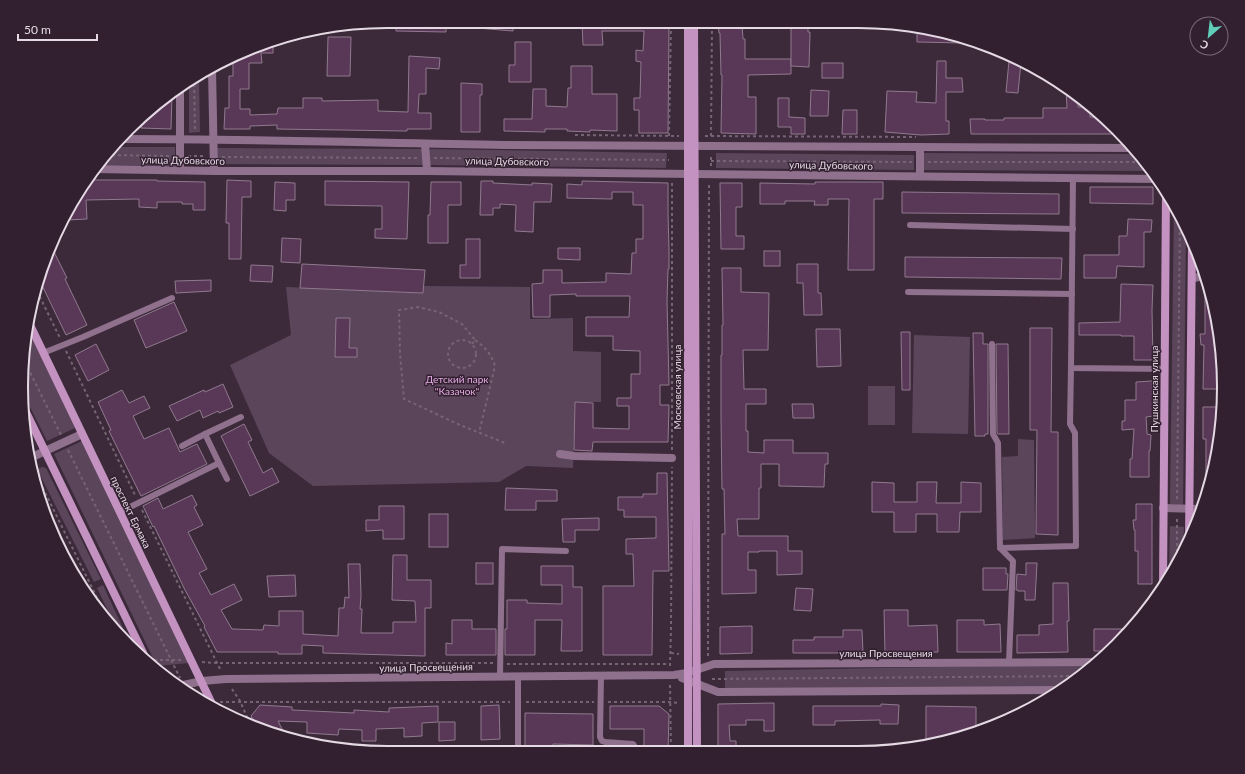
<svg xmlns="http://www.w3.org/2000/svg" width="1245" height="774" viewBox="0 0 1245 774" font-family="Lato,sans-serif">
<rect width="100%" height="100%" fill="#3c2a3b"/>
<!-- green -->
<g fill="#5b455a">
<path d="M199,75L200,132L189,133V80Z"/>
<path d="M115,147H175V166L96,165Z"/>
<path d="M217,148L423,149V165L217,164Z"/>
<path d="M429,149L667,153L666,168L429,165Z"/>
<path d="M716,153L914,155V170L716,168Z"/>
<path d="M923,153L1139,154L1148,166V171L923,170Z"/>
<path d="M1174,203L1186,228L1183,505L1170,504Z"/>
<path d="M424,286L530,287V319L573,318V351L601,352V402H575L573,468L526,466L499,482L313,486L269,453L230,365L291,335L286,287L423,293Z"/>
<path d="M30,333L75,428L47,441L21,389Z"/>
<path d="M914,335L970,337L968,434L912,433Z"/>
<rect x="868" y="386" width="27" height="39"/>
<path d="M1018,439L1034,440L1035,538L1003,540L1002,457L1018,456Z"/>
<path d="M82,441L189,663L157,666L54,454Z"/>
<path d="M42,467L46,468L101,579L94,582L37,469Z"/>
<path d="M1170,526L1184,527L1183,554L1169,577Z"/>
<path d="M103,585L128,639L114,623L97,588Z"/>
<path d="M1096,664L1064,688L725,689V671Z"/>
</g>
<!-- building -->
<g fill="#593757" stroke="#907a8e">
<path d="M396,21H446V32L396,31Z"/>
<path d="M477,22H514L513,31L477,28Z"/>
<path d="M582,22L669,23L668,133H639V110H634V98H640L641,62L636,61V50L643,51L644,31H602L603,45H583Z"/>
<path d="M718,23H742L743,39H745V59H791V74L748,75V97H756V134L721,133L722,75H721L720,33H719Z"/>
<path d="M791,23L808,24V32H810L809,67L791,66Z"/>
<path d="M917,27L963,40V43L917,42Z"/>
<path d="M328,37H351L350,76H327Z"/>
<path d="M270,40H273V53H261L262,63H249V89H240V109H250V115L277,114L278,108H303V98H322V101L378,100V111L408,112L409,56L440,58L439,69L426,68V94H419L418,113H431V129H407V131L277,129V125L250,126V129H224L225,108H229V76H233V59Z"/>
<path d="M515,42H531V82H509V65H515Z"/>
<path d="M937,61H946V78H962L963,92H946V121H949V134L921,135L885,132L887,91L917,92L916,102L936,103Z"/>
<path d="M1009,61L1021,62L1018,93L1006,92Z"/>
<rect x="822" y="63" width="21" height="15"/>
<path d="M571,66H592V94H617V131L590,130V132L567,131V129H545V132L504,131V119H532L533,89H546V106L567,107L568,88H571Z"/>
<path d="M461,83L482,84V95H480V132H461Z"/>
<path d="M1066,88L1078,95V107H1090V117H1103L1120,134H971L970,119H985V120H1004V118H1043V108H1067Z"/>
<path d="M811,90L829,91L828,116H810Z"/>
<path d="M172,93L171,129L141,128V122L156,108H161L162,103Z"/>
<path d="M778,98H789V117L805,118V134H791V127H778Z"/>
<path d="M843,110H857V134H842Z"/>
<path d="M88,180H157V181L205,182V210H193V204H182V202H157V208L139,207V199L86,200L87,219L67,220Z"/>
<path d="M227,180L251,181V197H242L241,259H229V223H226Z"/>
<path d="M325,181L409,182L407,239L375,238V229H382V206L325,205Z"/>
<path d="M481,181H493V183L532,185V183L552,184L551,202H534L533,232L515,231L516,205L500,204V208H493V215H480Z"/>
<path d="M582,181L668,183V213L669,251V269H668L667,301L669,385H660V405H669L668,442H593L592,451L574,450L575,402L593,403V428L629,429V406H617V398H631V374H640V351L613,350V336H586V317H629L630,296H576V294L550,295V317H533L532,284L543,283V270H562V283L606,282V273L631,274L632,253H636V239H643V205H633V192H612V199L567,198V184L582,185Z"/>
<path d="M275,182L295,183V200H286V211L274,210Z"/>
<path d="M431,182H461V205H448V243H428V215H430Z"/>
<path d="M815,182H883V199H874V270H848L849,199H828V205H814L815,201H785V204H760V183L815,184Z"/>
<path d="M720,183H742V207H736V236H744V249H721Z"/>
<path d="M1090,187H1153V204L1090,203Z"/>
<path d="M902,192L1059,194V214L902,213Z"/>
<path d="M1128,219L1152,220L1151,232H1144V267L1117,266L1116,278H1084V255H1119V236H1127Z"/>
<path d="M282,238L301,239L300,263L281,262Z"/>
<path d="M466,239H480V278H460V265H466Z"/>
<path d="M52,248L67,278L65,279L87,325L66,335L39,279L40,269Z"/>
<path d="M558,248H580V260L558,259Z"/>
<rect x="764" y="251" width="16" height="15"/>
<path d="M905,257L1062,258L1061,279L905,277Z"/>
<path d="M302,264L425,270L423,293L300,288Z"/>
<path d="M797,264H818V293H821L822,315H804L803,283H797Z"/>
<path d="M251,265L273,266L272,282L250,281Z"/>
<path d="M722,268H741V292L769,293L768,350H743L744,389H766V404H746V431H748V452L764,453V440H793V453H828V464H825L824,487L779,486V464H761V488H759V519H737L738,536H788V551H802V574L777,575V551H759V552H748V570H756V593L722,594V534H725L724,489H722L721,419V355H722V325H723Z"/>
<path d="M211,280V291L176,293L175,281Z"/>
<path d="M1121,284L1153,285L1152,310L1153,360H1134V336H1121V335H1079V323L1120,322Z"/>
<path d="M1209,286L1221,339L1222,389H1203L1204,345H1201L1200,334H1205V287Z"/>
<path d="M174,302L187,331L146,348L134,320Z"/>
<path d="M336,318H350L349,348H357V357H335Z"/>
<path d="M1030,328H1052L1051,432H1058V535L1036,534L1037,430H1030Z"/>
<path d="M816,329H840L841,366L817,367Z"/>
<path d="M901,332H910V390H902Z"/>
<path d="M973,333H983V344H988V434H985V436H975Z"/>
<path d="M96,344L109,370L88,381L75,355Z"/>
<path d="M996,344H1008L1009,434H998L997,433Z"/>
<path d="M1152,381L1153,416L1146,417L1147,434L1151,435L1150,451H1149V477H1130V459H1132L1134,429L1122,430V421H1125V400H1136V382Z"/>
<path d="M223,384L233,407L219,413L218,411L203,418L200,410L177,421L169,406L204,390L205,392Z"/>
<path d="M122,390L129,403L144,396L150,408L133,416L144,439L169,428L180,452L197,444L207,464L141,496L109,431L111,430L98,402Z"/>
<path d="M792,404H813L814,418H793Z"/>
<path d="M1203,407H1219V419H1222L1211,482L1209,488H1206V439H1203Z"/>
<path d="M244,424L252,440L248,442L263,473L272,468L279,482L250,496L221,436Z"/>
<path d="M657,473H667L669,571H653L652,655H603V586H634L633,554H626V539L656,538V517H624V510H618V497H643V494H657Z"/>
<path d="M872,482L894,483V502H917V482H937L936,503H961V482L981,483V512H960L959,532H937V514H916V532H894V512H872Z"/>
<path d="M506,488L557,490V501H536V510H505Z"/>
<path d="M192,495L197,505L194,507L203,525L188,532L207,569L199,573L211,595L234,584L242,600L221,610L232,629L263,630L264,625L279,626V611H303V634L338,636L339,608H344L345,597L349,598L348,564H360L361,596L360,609H362L361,633H393V622H416L415,601L392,600L393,555H407V580H431V608H425V656L323,653V646L302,645V654H278V652H217L204,627L205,626L185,590L154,526L153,527L143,506L158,498L163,509Z"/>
<path d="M1136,504H1152V584H1138V551H1135V530H1134L1133,520H1136Z"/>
<path d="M379,506H404V539H383V530L366,531V520H379Z"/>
<rect x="429" y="514" width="19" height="33"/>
<path d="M599,518V530H575V542H563L562,519Z"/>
<rect x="476" y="563" width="17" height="21"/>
<path d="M1026,563H1037L1035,600H1025V591H1018V590H1016L1017,574L1026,575Z"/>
<path d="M541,566H573V587H582V651H561L562,620H535V655H505V629H507V600H527V603L562,604V585H541Z"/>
<path d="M983,568H1006V574H1008L1007,590H983Z"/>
<path d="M295,575L296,596L269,597L267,576Z"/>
<path d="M1053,583H1068L1069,621H1067L1068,652L1017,653V635H1039V625L1053,624Z"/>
<path d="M796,588L813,589L811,611L794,610Z"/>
<path d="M884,610H908V626L937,625L938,652L885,653Z"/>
<path d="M452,620H472V629H496V655H446V643L452,644Z"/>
<path d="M957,620H984V625L1000,624L1001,652H957Z"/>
<path d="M752,626V653L720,654V627Z"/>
<path d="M1094,629H1131L1110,651H1094Z"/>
<path d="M843,630H862L863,653H793V640H814V637H843Z"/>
<path d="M774,703V731H764V720H746V725H729L730,741H736V752H718V704Z"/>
<path d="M881,704L899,705L898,724H880V720L835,721V725H813V706H881Z"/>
<path d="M260,705L292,707V710L354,713V710L389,712V708L438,706V722L422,723V736L404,737V728L376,729V741H362V730L339,729L338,735L307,733V722L278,721L285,735L257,728L251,716Z"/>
<path d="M499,705L500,739L481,740V706Z"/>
<path d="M610,706H659L669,714L668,751H644V729H610Z"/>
<path d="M926,706L976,707V733L926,743Z"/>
<path d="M525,713L593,714V745L553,744V751H525Z"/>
<path d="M439,722H455V740L439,741Z"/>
</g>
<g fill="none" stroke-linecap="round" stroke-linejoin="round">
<!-- path -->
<g stroke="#756574" stroke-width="2" stroke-dasharray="3 3" stroke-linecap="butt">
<path d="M194,78L195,130"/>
<path d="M575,135L679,136"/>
<path d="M669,136L671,23"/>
<path d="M705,136L916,137"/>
<path d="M711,136L712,23"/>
<path d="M106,155L171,156"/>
<path d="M188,156H205"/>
<path d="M222,157L417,158"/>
<path d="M434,158L669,160"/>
<path d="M711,161L912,162"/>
<path d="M928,162H1145"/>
<path d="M711,166V155"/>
<path d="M37,291L60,338"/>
<circle cx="462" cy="354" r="14"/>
<path d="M475,340C486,348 491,354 495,366L479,433"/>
<path d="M472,344L475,340L462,324L439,312L418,307L399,310L400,354L404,399L460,425L505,443"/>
<path d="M66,351L135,495"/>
<path d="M25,362L61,435"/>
<path d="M68,450L180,678"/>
<path d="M672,450V183"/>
<path d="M32,466L105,614"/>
<path d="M1177,499L1180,214"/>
<path d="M142,510L221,671"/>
<path d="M1177,564V518"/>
<path d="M1154,600V590"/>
<path d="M671,653L679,654"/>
<path d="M708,656L709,183"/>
<path d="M154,660H181"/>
<path d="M202,662L216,663H493"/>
<path d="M507,664H670"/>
<path d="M670,666L671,628L672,467"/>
<path d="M712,679L1080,676"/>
<path d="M670,685L671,751"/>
<path d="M232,689L240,701L251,726"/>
<path d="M220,702H510"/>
<path d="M526,702H594"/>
<path d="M608,702H670L680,703"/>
</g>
<!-- service -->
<g stroke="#8f708d" stroke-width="6">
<path d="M1073,178L1071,368L1165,369"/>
<path d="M910,225L1073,229"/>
<path d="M908,292L1072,294"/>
<path d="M992,344L993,434L998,443L1000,548L1013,561L1009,662"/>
<path d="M43,353L83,337L172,298"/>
<path d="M182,446L205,434"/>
<path d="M219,463L227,479"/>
<path d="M120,512L219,463L205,434L241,417"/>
<path d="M1000,548L1076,546L1075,433L1070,424L1071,368"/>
<path d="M601,676L600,737L602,741L605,742L633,744L635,747V751"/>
<path d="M500,677L502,549L566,551"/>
<path d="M518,677V751"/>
</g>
<!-- pedestrian -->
<path stroke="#8f708d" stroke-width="8" d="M560,454L574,456L672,458"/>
<!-- minor -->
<g stroke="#8f708d" stroke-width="8">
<path d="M212,69L214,171"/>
<path d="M123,139C250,139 377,143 505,145C715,147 925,148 1135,148"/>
<path d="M425,144L427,171"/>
<path d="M920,148V176"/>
<path d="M94,169L214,171H427L1157,179"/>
<path d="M180,170V86"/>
<path d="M1193,278L1206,276"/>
<path d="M30,458L82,434"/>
<path d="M1163,508L1201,509"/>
<path d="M179,686L202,681"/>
</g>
<!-- tertiary -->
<g stroke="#8f708d" stroke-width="8">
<path d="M682,678L718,692L1061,690"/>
<path d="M202,681L226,679L674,675L687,673L714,664L1100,662"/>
</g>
<!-- secondary -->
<g stroke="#c492c1" stroke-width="8">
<path d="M694,23L697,751"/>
<path d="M31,327L213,706"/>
<path d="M24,408L145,657"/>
<path d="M1189,541L1192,242"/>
<path d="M1163,586L1166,192"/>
<path d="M688,751V23"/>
</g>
</g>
<g text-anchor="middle" stroke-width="3" stroke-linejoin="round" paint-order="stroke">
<!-- street labels -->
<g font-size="10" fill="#e5d9e4" stroke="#322031">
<text transform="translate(183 160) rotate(1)" y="4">улица Дубовского</text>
<text transform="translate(507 161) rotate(1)" y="4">улица Дубовского</text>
<text transform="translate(831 165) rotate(1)" y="4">улица Дубовского</text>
<text transform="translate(677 387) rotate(-90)" y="4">Московская улица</text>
<text transform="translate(1154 389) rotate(-90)" y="4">Пушкинская улица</text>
<text transform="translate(131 512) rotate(64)" y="4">проспект Ермака</text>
<text x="886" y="657">улица Просвещения</text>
<text transform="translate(426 667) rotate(-1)" y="4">улица Просвещения</text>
</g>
<!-- park labels -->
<g font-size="10" fill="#e5abe2" stroke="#322031">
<text x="457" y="383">Детский парк<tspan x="457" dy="12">"Казачок"</tspan></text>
</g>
</g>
<!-- crop -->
<path d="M0 0H1245V774H0ZM387 28H858A359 359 0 0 1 1217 387V387A359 359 0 0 1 858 746H387A359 359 0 0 1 28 387V387A359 359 0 0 1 387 28Z" fill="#322031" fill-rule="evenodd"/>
<path fill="none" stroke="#e5d9e4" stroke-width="2" d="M387 28H858A359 359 0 0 1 1217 387V387A359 359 0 0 1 858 746H387A359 359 0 0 1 28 387V387A359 359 0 0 1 387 28Z"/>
<!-- north arrow -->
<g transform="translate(1209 36) rotate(208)"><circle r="19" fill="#322031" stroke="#7a6a79"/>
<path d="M0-3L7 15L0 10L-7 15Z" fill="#5eceb8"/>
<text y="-6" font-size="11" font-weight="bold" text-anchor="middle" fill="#e5d9e4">С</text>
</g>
<!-- scale -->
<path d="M18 34v6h79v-6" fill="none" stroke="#e5d9e4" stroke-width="2"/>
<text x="24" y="34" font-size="12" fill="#e5d9e4" stroke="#322031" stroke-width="3" paint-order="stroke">50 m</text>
</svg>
